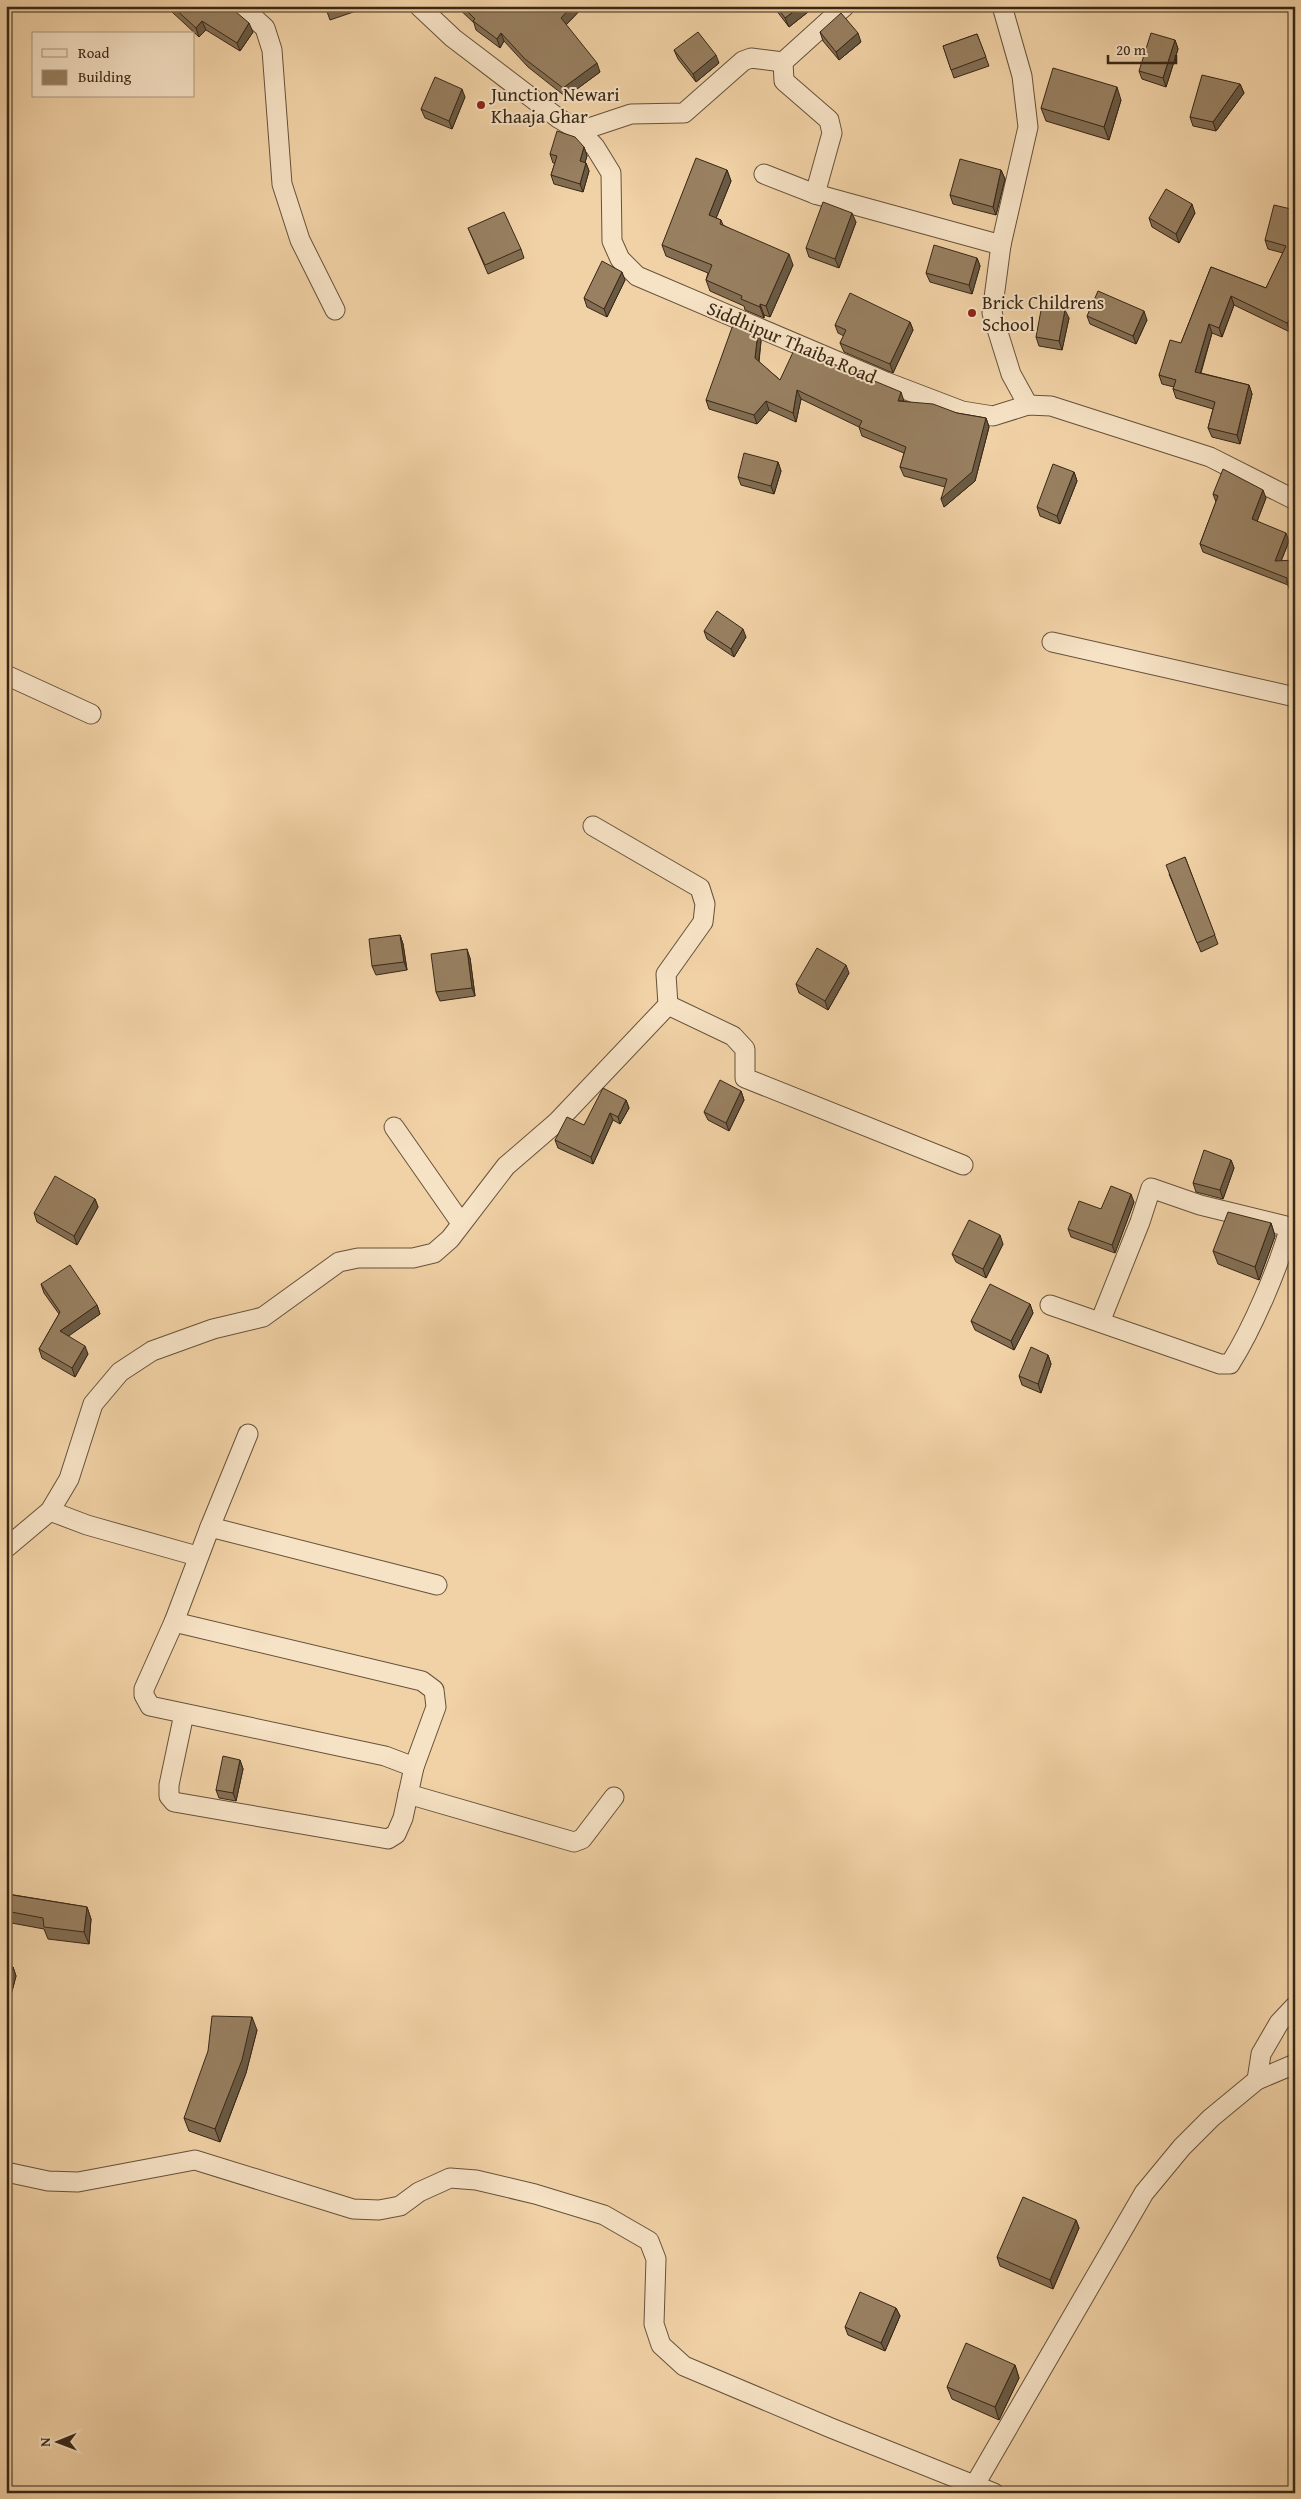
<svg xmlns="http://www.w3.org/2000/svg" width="1301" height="2499" viewBox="0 0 1301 2499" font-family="'Gentium Book Plus',serif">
<rect width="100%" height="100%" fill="#f1d2a6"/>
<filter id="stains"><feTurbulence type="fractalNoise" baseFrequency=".004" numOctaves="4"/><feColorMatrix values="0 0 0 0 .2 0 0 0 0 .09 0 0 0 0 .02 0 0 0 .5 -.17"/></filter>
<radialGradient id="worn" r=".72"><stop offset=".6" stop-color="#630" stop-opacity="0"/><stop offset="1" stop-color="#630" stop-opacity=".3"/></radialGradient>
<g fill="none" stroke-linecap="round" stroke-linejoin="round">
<!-- minor casing -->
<g stroke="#66523a" stroke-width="21">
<g id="minor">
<path d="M241,6L265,28L272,50L282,184L300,240L335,310"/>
<path d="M419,6L453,38L558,118L580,131L595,147L611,173L612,241L620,259L637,276L886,382L962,411L993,416L1028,405L1051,406L1210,457L1295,500"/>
<path d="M1002,6L1022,76L1028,127L1001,245L992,313L1011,374L1028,405"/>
<path d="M580,131L631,114L684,113L743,61L751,58L783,62"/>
<path d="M764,174L815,194L1001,245"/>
<path d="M815,194L832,133L829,120L784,81L783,62L845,6"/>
<path d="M1052,642L1295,697"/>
<path d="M6,675L91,714"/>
<path d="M668,1005L733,1036L745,1049V1078L963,1165"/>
<path d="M394,1127L461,1223"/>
<path d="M1050,1305L1220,1364H1230C1253,1328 1278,1268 1290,1227L1295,1225"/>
<path d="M1100,1322L1140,1222L1151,1188L1200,1205L1290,1227"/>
<path d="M50,1511L87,1525L197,1556"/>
<path d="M210,1527L248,1434"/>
<path d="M6,1548L50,1511L69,1479L93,1404L120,1372L152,1351L213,1329L263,1317L339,1262L358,1258H413L434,1253L450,1239L506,1166L557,1122L668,1005L666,974L703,922L705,904L700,888L593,826"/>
<path d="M174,1622L422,1681L434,1690L436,1707L414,1767L403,1818L396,1834L388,1839L174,1802L169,1796V1785L184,1714"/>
<path d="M414,1767L385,1756L150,1706L144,1695V1689L174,1622L210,1527L437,1585"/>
<path d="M408,1794L574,1842L582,1839L614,1797"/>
<path d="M1257,2080L1261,2054L1279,2023L1295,2006"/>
<path d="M6,2172L48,2181L78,2182L195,2160L353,2209L379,2210L400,2206L419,2192L450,2178L476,2180L535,2194L604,2215L649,2241L656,2259L654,2324L661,2345L684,2366L831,2428L994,2493"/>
<path d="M970,2493L1144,2193L1182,2147L1211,2118L1257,2080L1295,2064"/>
</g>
</g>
<!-- minor -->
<use href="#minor" stroke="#f6e2c5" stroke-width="19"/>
</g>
<!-- wall -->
<g fill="#836e53" stroke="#382716">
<path d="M169,6H229L253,32L240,51L206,30L199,37L171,11Z"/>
<path d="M325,6H365V8L330,20Z"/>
<path d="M456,6H584L566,25L600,72L566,97L528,67L504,41L500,48L476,30L474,23Z"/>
<path d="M773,6H806L808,12L789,27Z"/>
<path d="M820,32L861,42L839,60L823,41Z"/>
<path d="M977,34L989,66L954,78L943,46Z"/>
<path d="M1175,40L1178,49L1166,87L1142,79L1139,71Z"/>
<path d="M674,50L719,63L696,82L678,59Z"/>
<path d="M1240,84L1244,93L1216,131L1193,126L1190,117Z"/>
<path d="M465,97L452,129L425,118L421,109Z"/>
<path d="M1121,100L1109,140L1046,121L1041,108Z"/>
<path d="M584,147L587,156L585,162L586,163L589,171L583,192L554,184L551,175L555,163H553L550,154Z"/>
<path d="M727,170L731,181L716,218L721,220L723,225L793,265L770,317L764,315V318L745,310L744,306L710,291L706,280L708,273L666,256L662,245Z"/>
<path d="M1001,170L1005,179L996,215L953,204L950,195Z"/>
<path d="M1295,210V326L1290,332L1234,305L1222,337L1212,333L1201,373L1249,385L1252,394L1240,444L1212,437L1208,428L1213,409L1176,398L1173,389L1174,387L1162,384L1159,375L1181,343L1211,267L1266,288L1283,253L1268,249L1265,240Z"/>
<path d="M1195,213L1179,243L1152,227L1149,218Z"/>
<path d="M856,222L839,268L809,257L806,248Z"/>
<path d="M468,228L521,249L524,258L488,274Z"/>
<path d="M977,258L980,266L972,294L930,282L926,273Z"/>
<path d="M625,280L607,317L587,307L584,298Z"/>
<path d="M1087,316L1147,320L1136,344L1090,324Z"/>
<path d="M1069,318L1062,350L1039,346L1036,337Z"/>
<path d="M910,322L913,330L893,373L844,352L840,343L844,336L838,333L835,325Z"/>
<path d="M761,341L759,362L780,380L904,401L957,413L986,418L989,427L975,481L944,507L945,487L904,476L900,467L904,453L862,436L859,427L801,399L796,422L769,410L757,424L709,409L706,400Z"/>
<path d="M1295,442V459L1292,458L1290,454Z"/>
<path d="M778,462L781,471L774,494L741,485L738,477Z"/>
<path d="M1074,472L1077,481L1060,524L1040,516L1037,507Z"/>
<path d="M1213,494L1266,498L1257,521L1289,541L1281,561L1295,560V591L1290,592L1288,585L1203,552L1200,544L1216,502Z"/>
<path d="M704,631L746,637L734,657L707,639Z"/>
<path d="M1185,857L1218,944L1201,952L1169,874Z"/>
<path d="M400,935L403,944L407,970L376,975L372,966Z"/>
<path d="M470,958L475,996L440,1001L436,992Z"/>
<path d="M849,973L828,1010L799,993L796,984Z"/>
<path d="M741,1091L744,1100L729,1131L708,1120L704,1112Z"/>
<path d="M626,1100L629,1108L620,1124L613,1120L593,1164L558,1148L555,1140L584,1125Z"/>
<path d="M1231,1160L1234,1168L1223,1199L1196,1192L1193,1183Z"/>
<path d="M95,1199L98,1207L77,1245L37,1222L34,1213Z"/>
<path d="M1134,1202L1115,1253L1071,1237L1068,1229L1101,1209Z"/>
<path d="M1271,1223L1275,1236L1259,1280L1218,1264L1213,1251Z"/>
<path d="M1003,1244L986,1278L956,1262L952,1254Z"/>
<path d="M41,1284L97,1305L100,1314L68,1336L88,1354L75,1377L42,1358L39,1349L59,1314L44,1293Z"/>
<path d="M1030,1304L1033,1313L1014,1350L975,1330L971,1321Z"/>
<path d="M1048,1355L1051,1364L1041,1393L1022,1385L1019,1376Z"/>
<path d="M240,1760L243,1769L236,1801L219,1798L216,1790Z"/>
<path d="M6,1854L9,1861L8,1894L87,1907L91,1919L89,1944L48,1939L44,1929L6,1922Z"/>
<path d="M6,1965L13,1967L16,1976L11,1995L6,1994Z"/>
<path d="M257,2030L246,2073L220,2142L189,2131L184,2118Z"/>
<path d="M1076,2220L1079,2228L1053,2289L1000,2266L997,2257Z"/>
<path d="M896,2308L900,2316L885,2351L848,2335L845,2327Z"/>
<path d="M1015,2365L1019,2378L999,2420L952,2399L947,2387Z"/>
</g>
<!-- shaded-wall -->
<g fill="#6a5a44" stroke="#382716">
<path d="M572,6H584L564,27L561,18Z"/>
<path d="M801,6H806L808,12L789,27L785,18Z"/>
<path d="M202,21L206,30L199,37L196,28Z"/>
<path d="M249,23L253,32L240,51L237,43Z"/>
<path d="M501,33L504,41L500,48L497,39Z"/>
<path d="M858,33L861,42L839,60L836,52Z"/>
<path d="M1175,40L1178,49L1166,87L1163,78Z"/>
<path d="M716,55L719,63L696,82L693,74Z"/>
<path d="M597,63L600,72L566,97L563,88Z"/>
<path d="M1240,84L1244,93L1216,131L1213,122Z"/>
<path d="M1117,87L1121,100L1109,140L1104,127Z"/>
<path d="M462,89L465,97L452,129L449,121Z"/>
<path d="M584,147L587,156L583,169L580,161Z"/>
<path d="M586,163L589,171L583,192L580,184Z"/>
<path d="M727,170L731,181L713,226L709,215Z"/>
<path d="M1001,170L1005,179L996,215L993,207Z"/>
<path d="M1192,204L1195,213L1179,243L1176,234Z"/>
<path d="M852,213L856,222L839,268L835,259Z"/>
<path d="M789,254L793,265L770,317L766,306Z"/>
<path d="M977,258L980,266L972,294L969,285Z"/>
<path d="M622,272L625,280L607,317L604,309Z"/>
<path d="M1231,296L1234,305L1222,337L1219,328Z"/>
<path d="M760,304L764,315V318L760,307Z"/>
<path d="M1065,310L1069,318L1062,350L1059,341Z"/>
<path d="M1144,311L1147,320L1136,344L1133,336Z"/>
<path d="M1295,313V326L1290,332L1287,323Z"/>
<path d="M910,322L913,330L893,373L890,364Z"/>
<path d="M1209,324L1212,333L1198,381L1195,372Z"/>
<path d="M758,332L761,341L758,367L755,358Z"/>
<path d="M1249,385L1252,394L1240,444L1237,435Z"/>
<path d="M797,390L801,399L796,422L793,413Z"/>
<path d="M901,392L904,401H898Z"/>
<path d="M766,401L769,410L757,424L754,415Z"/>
<path d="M986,418L989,427L975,481L944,507L941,499Z"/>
<path d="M778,462L781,471L774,494L771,486Z"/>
<path d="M1074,472L1077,481L1060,524L1057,516Z"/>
<path d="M1263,490L1266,498L1255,527L1252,519Z"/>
<path d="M1286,533L1289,541L1278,569L1275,561Z"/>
<path d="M743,629L746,637L734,657L731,649Z"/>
<path d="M400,935L403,944L407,970L404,962Z"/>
<path d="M467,949L470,958L475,996L472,988Z"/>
<path d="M846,965L849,973L828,1010L825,1001Z"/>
<path d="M741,1091L744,1100L729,1131L726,1123Z"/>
<path d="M626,1100L629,1108L620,1124L618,1117Z"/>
<path d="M610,1113L613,1120L593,1164L591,1157Z"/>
<path d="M1231,1160L1234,1168L1223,1199L1220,1190Z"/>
<path d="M1131,1194L1134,1202L1115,1253L1112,1245Z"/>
<path d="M95,1199L98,1207L77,1245L74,1236Z"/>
<path d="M1271,1223L1275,1236L1259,1280L1255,1267Z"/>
<path d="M1000,1235L1003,1244L986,1278L983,1269Z"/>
<path d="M1030,1304L1033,1313L1014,1350L1011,1341Z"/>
<path d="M97,1305L100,1314L63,1340L60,1331Z"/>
<path d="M85,1346L88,1354L75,1377L72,1368Z"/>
<path d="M1048,1355L1051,1364L1041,1393L1038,1384Z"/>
<path d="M240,1760L243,1769L236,1801L233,1793Z"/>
<path d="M6,1854L9,1861L7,1905L6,1903Z"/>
<path d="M87,1907L91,1919L89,1944L84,1932Z"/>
<path d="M13,1967L16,1976L11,1995L7,1986Z"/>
<path d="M252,2017L257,2030L246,2073L220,2142L215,2129Z"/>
<path d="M1076,2220L1079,2228L1053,2289L1050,2280Z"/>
<path d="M896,2308L900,2316L885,2351L881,2343Z"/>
<path d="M1015,2365L1019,2378L999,2420L995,2407Z"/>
</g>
<!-- building -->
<g fill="#988061" stroke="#382716">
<path d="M172,6H229L249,23L237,43L202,21L196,28Z"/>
<path d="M325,6H342L327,11Z"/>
<path d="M462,6H572L561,18L597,63L563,88L525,59L501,33L497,39L473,21L475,19Z"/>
<path d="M776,6H801L785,18Z"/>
<path d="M841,13L858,33L836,52L820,32Z"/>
<path d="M698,32L716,55L693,74L674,50Z"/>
<path d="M1151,33L1175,40L1163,78L1139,71Z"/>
<path d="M977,34L986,57L951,70L943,46Z"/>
<path d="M1053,68L1117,87L1104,127L1041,108Z"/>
<path d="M1202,75L1240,84L1213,122L1190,117Z"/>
<path d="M435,77L462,89L449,121L421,109Z"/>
<path d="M557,131L575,137L584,147L580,161L586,163L580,184L551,175L557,156L550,154Z"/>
<path d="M696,158L727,170L709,215L721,220L720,224L789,254L766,306L760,304V307L741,299L742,296L706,280L712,265L662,245Z"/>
<path d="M960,159L1001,170L993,207L950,195Z"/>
<path d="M1166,189L1192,204L1176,234L1149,218Z"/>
<path d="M823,202L852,213L835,259L806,248Z"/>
<path d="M1274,205L1295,210V313L1287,323L1231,296L1219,328L1209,324L1195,372L1249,385L1237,435L1208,428L1215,402L1173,389L1176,380L1159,375L1170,340L1181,343L1211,267L1266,288L1286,246L1265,240Z"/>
<path d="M504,212L521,249L485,265L468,228Z"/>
<path d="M934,245L977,258L969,285L926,273Z"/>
<path d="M602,261L622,272L604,309L584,298Z"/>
<path d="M1098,291L1144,311L1133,336L1087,316Z"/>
<path d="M850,293L910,322L890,364L840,343L846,330L835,325Z"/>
<path d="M1042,305L1065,310L1059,341L1036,337Z"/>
<path d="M734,322L758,332L755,358L780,380L795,348L901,392L898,401L933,404L957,413L986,418L972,472L941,499L947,479L900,467L906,447L859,427L862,421L797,390L793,413L766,401L754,415L706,400Z"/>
<path d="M1295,442V455L1290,454Z"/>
<path d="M744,453L778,462L771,486L738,477Z"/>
<path d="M1053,464L1074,472L1057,516L1037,507Z"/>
<path d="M1223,469L1263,490L1252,519L1286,533L1275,561L1295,560V583H1287V578L1200,544L1218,496L1213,494Z"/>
<path d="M717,611L743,629L731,649L704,631Z"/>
<path d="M1185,857L1215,935L1197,943L1166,865Z"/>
<path d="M400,935L404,962L372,966L369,939Z"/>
<path d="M817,948L846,965L825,1001L796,984Z"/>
<path d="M467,949L472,988L436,992L431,954Z"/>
<path d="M720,1080L741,1091L726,1123L704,1112Z"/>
<path d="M603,1088L626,1100L618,1117L610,1113L591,1157L555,1140L567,1117L584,1125Z"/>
<path d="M1204,1150L1231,1160L1220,1190L1193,1183Z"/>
<path d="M55,1176L95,1199L74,1236L34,1213Z"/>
<path d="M1111,1186L1131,1194L1112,1245L1068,1229L1079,1201L1101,1209Z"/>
<path d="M1228,1212L1271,1223L1255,1267L1213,1251Z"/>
<path d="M969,1220L1000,1235L983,1269L952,1254Z"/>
<path d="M70,1265L97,1305L60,1331L85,1346L72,1368L39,1349L60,1312L41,1284Z"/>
<path d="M990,1284L1030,1304L1011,1341L971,1321Z"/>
<path d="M1031,1347L1048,1355L1038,1384L1019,1376Z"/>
<path d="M223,1756L240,1760L233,1793L216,1790Z"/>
<path d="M6,1894L87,1907L84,1932L44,1927L43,1918L6,1911Z"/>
<path d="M6,1965L13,1967L7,1986H6Z"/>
<path d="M212,2016L252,2017L242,2060L215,2129L184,2118L208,2051Z"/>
<path d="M1023,2197L1076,2220L1050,2280L997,2257Z"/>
<path d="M860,2292L896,2308L881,2343L845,2327Z"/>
<path d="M966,2343L1015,2365L995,2407L947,2387Z"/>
</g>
<!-- markers -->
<g fill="#8f2418" stroke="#f6e2c5" stroke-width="2">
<circle cx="481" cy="105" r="5"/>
<circle cx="972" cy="313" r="5"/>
</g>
<g text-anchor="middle" stroke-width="4" stroke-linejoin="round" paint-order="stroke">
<!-- poi labels -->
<g font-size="19" fill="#382716" stroke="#f6e2c5" text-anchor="start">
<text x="491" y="101">Junction Newari<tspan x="491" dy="22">Khaaja Ghar</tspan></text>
<text x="982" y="309">Brick Childrens<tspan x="982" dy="22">School</tspan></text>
</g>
<!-- street labels -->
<g font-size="19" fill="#382716" stroke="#f6e2c5">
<text transform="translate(792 342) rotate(23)" y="7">Siddhipur Thaiba Road</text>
</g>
</g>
<!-- margin -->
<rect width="1301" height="2499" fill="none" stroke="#f1d2a6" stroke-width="25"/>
<rect x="8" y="8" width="1286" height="2484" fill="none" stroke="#382716" stroke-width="2.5"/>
<rect x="12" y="12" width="1276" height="2474" fill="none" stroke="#382716"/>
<!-- legend -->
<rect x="32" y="32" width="162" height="65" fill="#f6e2c5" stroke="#aa977f"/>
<rect x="42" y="49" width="25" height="8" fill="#f6e2c5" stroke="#aa977f"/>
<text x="78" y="58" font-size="15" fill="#382716">Road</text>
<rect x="42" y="70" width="25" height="15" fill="#988061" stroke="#aa977f"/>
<text x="78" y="82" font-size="15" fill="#382716">Building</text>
<!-- north arrow -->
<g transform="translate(58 2442) rotate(269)" stroke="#f6e2c5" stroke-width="4" paint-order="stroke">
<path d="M0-4L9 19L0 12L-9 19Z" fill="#382716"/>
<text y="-8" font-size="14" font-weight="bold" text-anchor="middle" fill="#382716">N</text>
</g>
<!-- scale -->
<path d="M1108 55v8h68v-8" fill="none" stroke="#382716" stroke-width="2.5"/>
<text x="1116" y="55" font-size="15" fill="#382716" stroke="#f6e2c5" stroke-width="4" paint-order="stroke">20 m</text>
<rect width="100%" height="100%" filter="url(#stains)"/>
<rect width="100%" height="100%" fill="url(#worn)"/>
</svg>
